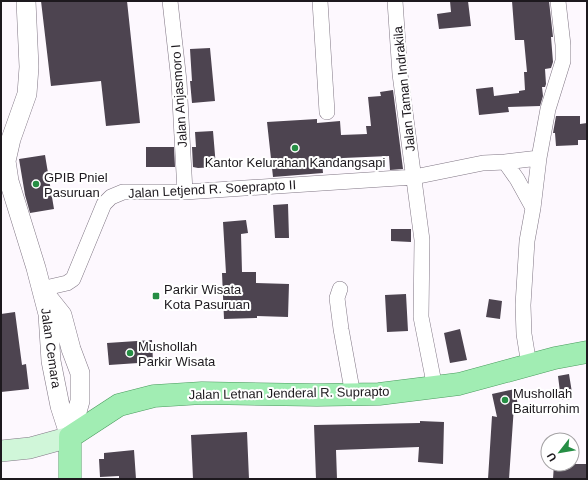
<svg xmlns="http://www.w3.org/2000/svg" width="588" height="480" font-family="Arial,sans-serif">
<rect width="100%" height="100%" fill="#fdf8fe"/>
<!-- building -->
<path fill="#4d4450" d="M 41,1 L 127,1 L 140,123 L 106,126 L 101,81 L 51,86 Z
M 450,1 L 468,1 L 471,26 L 439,29 L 437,14 L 451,12 Z
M 512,1 L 549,1 L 553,37 L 551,37 L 553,62 L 551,68 L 545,69 L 546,84 L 545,87 L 542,87 L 543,96 L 540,106 L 508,107 L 509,112 L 479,115 L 476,89 L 493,87 L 494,96 L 519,93 L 519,91 L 525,90 L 524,72 L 527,72 L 524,40 L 515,40 Z
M 210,48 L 215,101 L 192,103 L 190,81 L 192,81 L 190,49 Z
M 393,90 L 403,169 L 390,170 L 389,156 L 343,158 L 343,160 L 322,162 L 323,173 L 273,177 L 267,122 L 317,119 L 317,123 L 340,121 L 341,135 L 367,134 L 366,126 L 371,126 L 368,97 L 381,96 L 380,92 Z
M 556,116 L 580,116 L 580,124 L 587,123 L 587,140 L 578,140 L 578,145 L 556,146 L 555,133 L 553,133 Z
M 213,131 L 216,167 L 198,168 L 193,167 L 192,147 L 196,147 L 195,132 Z
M 146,147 L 174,147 L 175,167 L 146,167 Z
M 45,155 L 54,209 L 30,213 L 25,195 L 19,159 Z
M 288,204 L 289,238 L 275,238 L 273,205 Z
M 246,220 L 248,233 L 241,234 L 242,272 L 256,272 L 256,283 L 289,284 L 288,317 L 257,316 L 257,318 L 224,319 L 222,273 L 226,273 L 223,222 Z
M 391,229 L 411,229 L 411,242 L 391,241 Z
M 406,294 L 408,331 L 387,332 L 385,295 Z
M 489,299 L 502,301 L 500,319 L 486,317 Z
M 15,312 L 22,365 L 26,364 L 29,389 L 1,392 L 1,314 Z
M 460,329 L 467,360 L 450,363 L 444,333 Z
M 152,340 L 153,362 L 109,365 L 107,343 Z
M 569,374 L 573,399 L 561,400 L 558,376 Z
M 515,389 L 518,406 L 514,406 L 509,479 L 488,479 L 492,416 L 497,417 L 492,394 Z
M 420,421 L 444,422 L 443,464 L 418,462 L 419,447 L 336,450 L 337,479 L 316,479 L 314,425 L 420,423 Z
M 247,432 L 249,479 L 193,479 L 191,435 Z
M 134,450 L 136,479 L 119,479 L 119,476 L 100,477 L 99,459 L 104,459 L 104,453 Z
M 554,464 L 587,464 L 587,479 L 553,479 Z"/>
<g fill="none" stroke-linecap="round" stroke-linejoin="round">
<!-- minor casing -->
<g stroke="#817785" stroke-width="16">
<path id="minor" d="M 170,1 L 179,81 L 185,192
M 320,1 L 327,112
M 395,1 L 400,74 L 422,240 L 421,317 L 435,388
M 505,162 L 539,158
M 41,289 L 67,283 L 73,279 L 104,204 L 111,197 L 123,192 L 185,192 L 414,177 L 483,163 L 505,162 L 517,179 L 533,208
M 340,289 L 337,298 L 341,329 L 353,395
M 529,365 L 524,334 L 523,305 L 527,241 L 533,208 L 539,158 L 548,109 L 563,61 L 563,45 L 558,1"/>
</g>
<!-- tertiary casing -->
<g stroke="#817785" stroke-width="20">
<path id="tertiary" d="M 26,1 L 29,67 L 27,94 L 11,139 L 6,161 L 9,181 L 36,268 L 48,314 L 51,361 L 60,406 L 70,437
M 46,295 L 62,315 L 71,349 L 80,373 L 80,401 L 70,437"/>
</g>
<!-- secondary casing -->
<g stroke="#817785" stroke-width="22">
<path id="secondary" d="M 1,451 L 30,448 L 70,437"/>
</g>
<!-- primary casing -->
<g stroke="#4a9b5e" stroke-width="23">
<path id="primary" d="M 70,479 L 70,437 L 119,405 L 154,396 L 202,393 L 317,395 L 379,394 L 459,384 L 555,358 L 587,352"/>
</g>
<!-- minor -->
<use href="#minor" stroke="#fff" stroke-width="15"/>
<!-- tertiary -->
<use href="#tertiary" stroke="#fff" stroke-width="19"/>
<!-- secondary -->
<use href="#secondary" stroke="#d0f6d9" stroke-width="21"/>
<!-- primary -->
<use href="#primary" stroke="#a1edb3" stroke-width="22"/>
</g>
<!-- markers -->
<g fill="#268e44" stroke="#fff" stroke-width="1.5">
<circle cx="295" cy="148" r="4"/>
<circle cx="36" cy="184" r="4"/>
<rect x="152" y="292" width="8" height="8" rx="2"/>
<circle cx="130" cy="353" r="4"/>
<circle cx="505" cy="400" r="4"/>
</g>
<g text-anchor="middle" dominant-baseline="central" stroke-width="4" stroke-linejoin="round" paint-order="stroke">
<!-- street labels -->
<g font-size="13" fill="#1d191e" stroke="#fff">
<text transform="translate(404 89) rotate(-96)">Jalan Taman Indrakila</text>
<text transform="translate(179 96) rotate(-94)">Jalan Anjasmoro I</text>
<text transform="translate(212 189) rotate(-3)">Jalan Letjend R. Soeprapto II</text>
<text transform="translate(51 348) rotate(82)">Jalan Cemara</text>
<text transform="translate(289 393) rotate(-1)">Jalan Letnan Jenderal R. Suprapto</text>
</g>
<!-- poi labels -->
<g font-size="13" fill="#1d191e" stroke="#fff" text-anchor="start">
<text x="295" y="162" text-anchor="middle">Kantor Kelurahan Kandangsapi</text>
<text x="44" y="177">GPIB Pniel<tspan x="44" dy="15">Pasuruan</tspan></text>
<text x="164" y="289">Parkir Wisata<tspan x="164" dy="15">Kota Pasuruan</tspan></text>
<text x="138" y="346">Mushollah<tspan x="138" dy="15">Parkir Wisata</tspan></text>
<text x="513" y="393">Mushollah<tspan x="513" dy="15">Baiturrohim</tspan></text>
</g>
</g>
<!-- border -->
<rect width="588" height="480" fill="none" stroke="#1d191e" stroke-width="4"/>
<!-- north arrow -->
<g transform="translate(560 452) rotate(239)"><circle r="19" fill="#ffffff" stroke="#a5a3a5"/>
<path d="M0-3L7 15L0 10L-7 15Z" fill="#268e44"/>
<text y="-6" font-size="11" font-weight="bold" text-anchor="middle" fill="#1d191e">U</text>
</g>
</svg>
